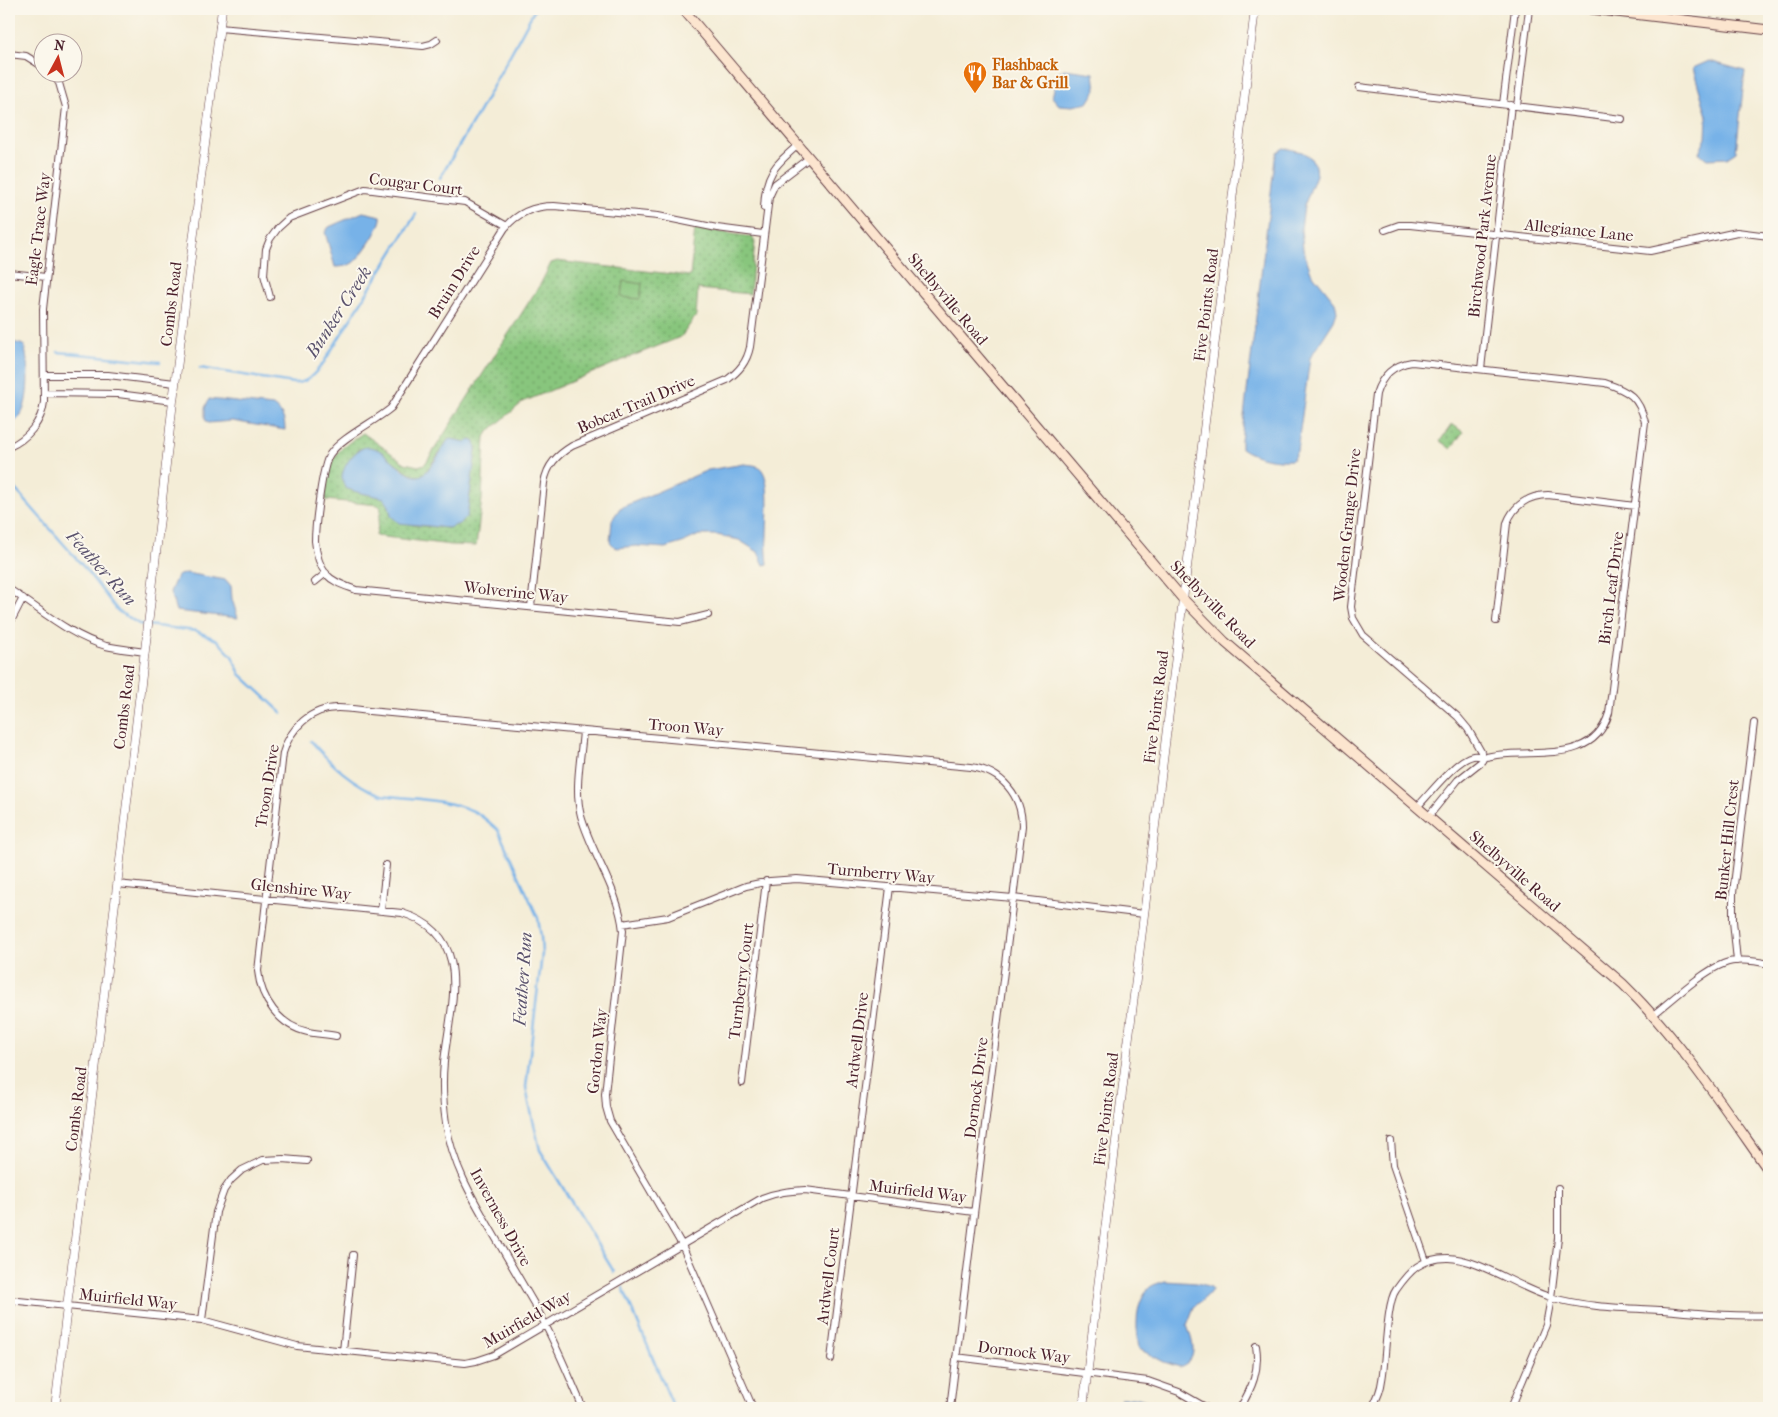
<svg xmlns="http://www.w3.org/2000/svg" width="1778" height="1417" font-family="'IM FELL French Canon',serif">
<defs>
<pattern id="grass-dots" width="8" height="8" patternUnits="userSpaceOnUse" patternTransform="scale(1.25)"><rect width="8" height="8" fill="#88c67d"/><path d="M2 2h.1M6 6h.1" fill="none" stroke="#71a067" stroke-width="1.8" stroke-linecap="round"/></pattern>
</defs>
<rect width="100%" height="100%" fill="#fbf7ec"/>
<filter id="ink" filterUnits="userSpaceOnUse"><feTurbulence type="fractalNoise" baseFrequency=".02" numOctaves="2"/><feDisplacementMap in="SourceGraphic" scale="10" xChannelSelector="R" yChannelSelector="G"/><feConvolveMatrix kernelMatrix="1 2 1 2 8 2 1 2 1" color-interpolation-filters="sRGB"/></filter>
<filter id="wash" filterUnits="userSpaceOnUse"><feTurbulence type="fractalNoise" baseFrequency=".0096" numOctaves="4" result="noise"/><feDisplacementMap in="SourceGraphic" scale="20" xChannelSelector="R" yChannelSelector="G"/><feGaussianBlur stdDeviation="1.12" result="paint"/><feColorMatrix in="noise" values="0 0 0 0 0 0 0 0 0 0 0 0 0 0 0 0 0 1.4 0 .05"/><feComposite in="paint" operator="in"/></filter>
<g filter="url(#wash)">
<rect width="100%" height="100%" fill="#f4edd7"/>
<!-- grass -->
<path fill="url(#grass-dots)" stroke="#697254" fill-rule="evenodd" d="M 695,228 L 752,237 L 755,242 L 750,294 L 698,289 L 696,316 L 681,337 L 630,357 L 523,402 L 488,432 L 485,437 L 482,499 L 476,546 L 451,545 L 376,536 L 381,508 L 378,505 L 325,500 C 329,461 330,454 363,433 L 405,463 L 418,466 L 425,464 L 541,283 L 551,263 L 557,261 L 690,276 ZM 451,439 L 466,442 L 471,440 L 475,442 L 476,450 L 467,516 L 459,524 L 448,528 L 413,525 L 391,516 L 389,506 L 384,498 L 357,492 L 347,464 L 359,449 L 376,449 L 413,475 L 420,476 L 426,472 L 448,440 Z
M 1452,424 L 1463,432 L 1451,449 L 1440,441 Z"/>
<!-- garden -->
<path fill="#88c67d" stroke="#697254" d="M 623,281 L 642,284 L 640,299 L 621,297 Z"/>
<!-- water -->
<path fill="#77b2e8" stroke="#60688a" d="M 1709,61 L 1745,71 L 1736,152 L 1727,158 L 1707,159 L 1699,153 L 1706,138 L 1707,116 L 1693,68 Z
M 1064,69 L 1094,73 L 1096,90 L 1088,103 L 1073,106 L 1059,105 L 1052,97 L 1058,73 Z
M 1284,148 L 1302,152 L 1310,157 L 1315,166 L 1316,175 L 1304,206 L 1301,229 L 1303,249 L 1311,272 L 1335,302 L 1337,312 L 1334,321 L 1310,358 L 1297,451 L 1292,460 C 1276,461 1255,458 1241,448 L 1241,441 L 1275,159 L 1277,152 Z
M 363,212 L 381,216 C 383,225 362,255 355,261 C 350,266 342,267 335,267 L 325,232 L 329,227 Z
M 9,341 L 24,345 C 29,361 31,405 18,419 C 16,421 12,424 9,426 Z
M 209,399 L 273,406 C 282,413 285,418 285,430 L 232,421 L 208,423 L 205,419 L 205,408 Z
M 451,439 L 466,442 L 471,440 L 475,442 L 476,450 L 467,516 L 459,524 L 448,528 L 399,523 L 391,516 L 389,506 L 384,498 L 357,492 L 345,488 C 344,485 342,480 342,477 C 343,465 357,446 369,447 C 387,448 403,478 419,476 C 429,474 442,449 448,440 Z
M 744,464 C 750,465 758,464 762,470 C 771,482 767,521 767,536 C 766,545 767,554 768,564 L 764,565 L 758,552 L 739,540 L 717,535 L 699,535 L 682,543 L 665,548 L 636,546 L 616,548 L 610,542 L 612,520 L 620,508 L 708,470 Z
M 186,573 L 226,580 L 231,586 L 232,599 L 238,618 L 176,611 L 170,592 L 177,576 Z
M 1165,1281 L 1197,1283 L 1211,1287 L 1212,1290 L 1207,1296 L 1194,1307 L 1187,1325 C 1190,1335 1197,1350 1190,1360 C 1188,1363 1183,1365 1180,1367 L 1164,1362 L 1139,1349 C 1136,1330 1134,1301 1150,1287 C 1154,1284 1160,1283 1165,1281 Z
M 1121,1398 L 1139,1398 L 1170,1408 L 1119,1408 Z"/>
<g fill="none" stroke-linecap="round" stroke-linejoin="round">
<!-- stream -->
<path stroke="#77b2e8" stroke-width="2.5" d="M 440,178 L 480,110 L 535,9
M 58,352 L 160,362
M 200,368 L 293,383 C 308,384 315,373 324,362 L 416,214
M 9,482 L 83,566 L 118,611 L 139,624 L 196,631 L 217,640 L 232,656 L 240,674 L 282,713
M 311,741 C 331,764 353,785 382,795 C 410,799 448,799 473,811 C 483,816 490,823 498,830 L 538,918 L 541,937 L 542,954 L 526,1087 L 529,1103 L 540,1150 L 614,1272
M 623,1288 L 674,1408"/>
</g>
</g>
<g filter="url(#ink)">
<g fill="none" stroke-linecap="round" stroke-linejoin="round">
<!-- minor casing -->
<g stroke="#643e45" stroke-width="8">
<path id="minor" d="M 219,28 L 423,46 L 431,44 L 437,40
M 9,54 L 26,56 L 42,66
M 1359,87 L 1622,119
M 1503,104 L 1515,9
M 1517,106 L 1529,9
M 764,208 C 765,174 774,166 798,145
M 1385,230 L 1399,225 L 1410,225 L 1650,251 L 1737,232 L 1769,236
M 9,273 L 46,277
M 270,297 L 264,275 L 266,249 L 270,239 L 278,228 L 289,218 L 365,189 L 465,202 L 507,226
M 1481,369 L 1511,105
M 44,375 L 108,375 L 175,383
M 44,393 L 118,394 L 173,401
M 9,447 C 27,439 42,422 44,402 L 43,309 L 66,107 L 59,83 L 51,72
M 315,582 L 326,573
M 9,589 C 40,609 70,636 106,646 C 119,649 132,650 145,652
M 531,607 L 544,483 C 547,465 557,455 572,446 L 727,380 C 739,371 747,362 750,347 L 769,197 L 775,184 L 809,158
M 708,615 L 680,622 L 356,590 C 346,586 334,583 326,574 C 319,565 316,552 315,541 C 315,527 322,465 330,454 C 342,437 373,423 391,408 L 505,228 C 518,212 534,206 554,206 L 658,216 L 717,228 L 763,234
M 1496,621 L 1507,523 C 1514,505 1529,495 1548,495 L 1635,506
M 9,625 L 23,598
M 583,731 C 581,759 574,789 581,816 C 592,855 619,890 623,931 L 605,1094 L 606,1107 L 610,1121 L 682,1245 L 753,1408
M 1417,807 C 1430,794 1456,759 1473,756 C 1477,755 1481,757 1485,757 C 1492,756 1500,754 1508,754 C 1546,751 1595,760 1609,713 L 1645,422 C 1639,397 1629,391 1605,383 L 1412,362 C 1393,365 1382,375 1376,394 L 1351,607 L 1353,618 L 1363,635 L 1458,717 L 1468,729 L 1484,757
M 1428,817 L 1458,780 L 1482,761 L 1484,757
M 117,884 L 402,913 C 476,935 450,1006 444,1062 C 442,1082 443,1103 446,1123 C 452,1163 471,1196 491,1230 C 505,1254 519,1278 533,1302 C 553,1336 567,1372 583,1408
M 381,911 L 386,865
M 622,924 L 668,917 L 746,886 L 770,881 L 797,879 L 1013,898 L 1144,914
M 1737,961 L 1733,921 L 1733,893 L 1754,723
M 1653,1015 C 1672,1000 1702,972 1723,964 C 1736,958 1756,961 1769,964
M 336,1036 C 327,1034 317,1034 308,1032 C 279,1026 261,999 258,971 L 283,753 C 290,728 311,708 338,708 C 348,708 359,710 369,711 L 971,767 C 1001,771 1022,795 1022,826 L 950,1408
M 742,1083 L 766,881
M 1391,1141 L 1393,1165 L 1426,1261
M 9,1300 L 202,1320 L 297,1346 L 465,1363 L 476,1361 L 494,1355 L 762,1198 C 777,1192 790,1191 805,1190 L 974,1212
M 202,1320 L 216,1212 L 224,1190 L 231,1180 L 242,1170 L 263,1160 L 283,1159 L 307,1161
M 343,1351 L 353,1255
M 956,1357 L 1148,1381 L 1179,1392 L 1207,1408
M 831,1359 L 890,887
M 1240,1408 C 1252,1388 1260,1370 1256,1346
M 1372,1408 C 1377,1399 1381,1390 1382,1380 C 1386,1361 1386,1303 1396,1290 C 1410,1270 1421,1258 1448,1258 C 1477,1258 1519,1288 1550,1297 C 1586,1308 1626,1308 1663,1310 C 1698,1313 1734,1317 1769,1315
M 1511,1408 L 1546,1325 L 1551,1298 L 1558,1238 L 1558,1188"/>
</g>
<!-- tertiary casing -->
<g stroke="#643e45" stroke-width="9">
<path id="tertiary" d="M 55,1408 L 150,608 L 173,401 L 222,9
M 1083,1408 L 1222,284 L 1255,9"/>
</g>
<!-- secondary casing -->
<g stroke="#643e45" stroke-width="11">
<path id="secondary" d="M 683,9 L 1183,599 L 1225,642 L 1254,667 L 1623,984 C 1680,1040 1723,1106 1769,1171
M 1591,9 L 1769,30"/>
</g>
<!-- minor -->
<use href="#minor" stroke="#fff" stroke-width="6"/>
<!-- tertiary -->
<use href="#tertiary" stroke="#fff" stroke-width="8"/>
<!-- secondary -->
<use href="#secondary" stroke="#fce5cf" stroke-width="9"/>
</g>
</g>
<!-- icons -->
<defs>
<g id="restaurant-pin" transform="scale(1.25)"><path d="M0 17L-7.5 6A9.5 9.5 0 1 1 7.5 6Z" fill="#e8710a" stroke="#fbf7ec"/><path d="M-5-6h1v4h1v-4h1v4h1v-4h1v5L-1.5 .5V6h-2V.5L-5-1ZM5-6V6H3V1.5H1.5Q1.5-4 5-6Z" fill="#fff"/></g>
</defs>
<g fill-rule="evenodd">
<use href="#restaurant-pin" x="975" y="73"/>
</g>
<g text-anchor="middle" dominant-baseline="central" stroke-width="4" stroke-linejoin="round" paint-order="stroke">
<!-- food labels -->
<g font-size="16" font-weight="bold" fill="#c56008" stroke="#fbf7ec" text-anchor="start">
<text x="992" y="64">Flashback<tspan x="992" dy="18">Bar &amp; Grill</tspan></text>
</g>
<!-- street labels -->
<g font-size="16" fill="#4a1f2b" stroke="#fbf7ec">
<text transform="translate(416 184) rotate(7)">Cougar Court</text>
<text transform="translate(38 229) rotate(-83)">Eagle Trace Way</text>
<text transform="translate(1579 230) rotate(6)">Allegiance Lane</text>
<text transform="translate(1482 236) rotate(-84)">Birchwood Park Avenue</text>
<text transform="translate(454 282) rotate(-58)">Bruin Drive</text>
<text transform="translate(948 299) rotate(50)">Shelbyville Road</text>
<text transform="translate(171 304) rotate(-83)">Combs Road</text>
<text transform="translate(1206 305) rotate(-83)">Five Points Road</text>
<text transform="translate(636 404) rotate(-23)">Bobcat Trail Drive</text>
<text transform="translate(1347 525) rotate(-84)">Wooden Grange Drive</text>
<text transform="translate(1611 588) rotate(-83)">Birch Leaf Drive</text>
<text transform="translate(516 592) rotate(6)">Wolverine Way</text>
<text transform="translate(1213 604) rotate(46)">Shelbyville Road</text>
<text transform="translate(124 707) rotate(-83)">Combs Road</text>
<text transform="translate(1156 707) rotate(-83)">Five Points Road</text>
<text transform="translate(686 727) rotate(5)">Troon Way</text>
<text transform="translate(267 786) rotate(-81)">Troon Drive</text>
<text transform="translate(1727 840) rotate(-84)">Bunker Hill Crest</text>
<text transform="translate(1515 871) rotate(41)">Shelbyville Road</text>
<text transform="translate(881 873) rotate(5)">Turnberry Way</text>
<text transform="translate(301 889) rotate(6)">Glenshire Way</text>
<text transform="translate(741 981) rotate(-83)">Turnberry Court</text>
<text transform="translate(857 1040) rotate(-83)">Ardwell Drive</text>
<text transform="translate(597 1051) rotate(-84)">Gordon Way</text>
<text transform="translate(976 1088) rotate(-83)">Dornock Drive</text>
<text transform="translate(76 1109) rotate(-83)">Combs Road</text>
<text transform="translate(1106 1109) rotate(-83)">Five Points Road</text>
<text transform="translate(918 1191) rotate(7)">Muirfield Way</text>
<text transform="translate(501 1217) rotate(61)">Inverness Drive</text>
<text transform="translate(828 1276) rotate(-83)">Ardwell Court</text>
<text transform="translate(128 1299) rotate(6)">Muirfield Way</text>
<text transform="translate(527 1319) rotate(-30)">Muirfield Way</text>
<text transform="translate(1024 1352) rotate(7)">Dornock Way</text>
</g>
<!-- water labels -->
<g font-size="18" font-style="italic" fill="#5a526d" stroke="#fbf7ec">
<text transform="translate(339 312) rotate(-57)">Bunker Creek</text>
<text transform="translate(101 568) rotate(48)">Feather Run</text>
<text transform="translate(523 979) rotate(-86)">Feather Run</text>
</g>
</g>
<!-- margin -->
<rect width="1778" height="1417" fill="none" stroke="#fbf7ec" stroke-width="30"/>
<!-- north arrow -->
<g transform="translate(58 58) rotate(7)"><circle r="24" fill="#fbf7ec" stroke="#b4a19f"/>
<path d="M0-4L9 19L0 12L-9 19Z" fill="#c8321e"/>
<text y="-8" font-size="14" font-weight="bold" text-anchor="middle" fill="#4a1f2b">N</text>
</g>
</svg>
